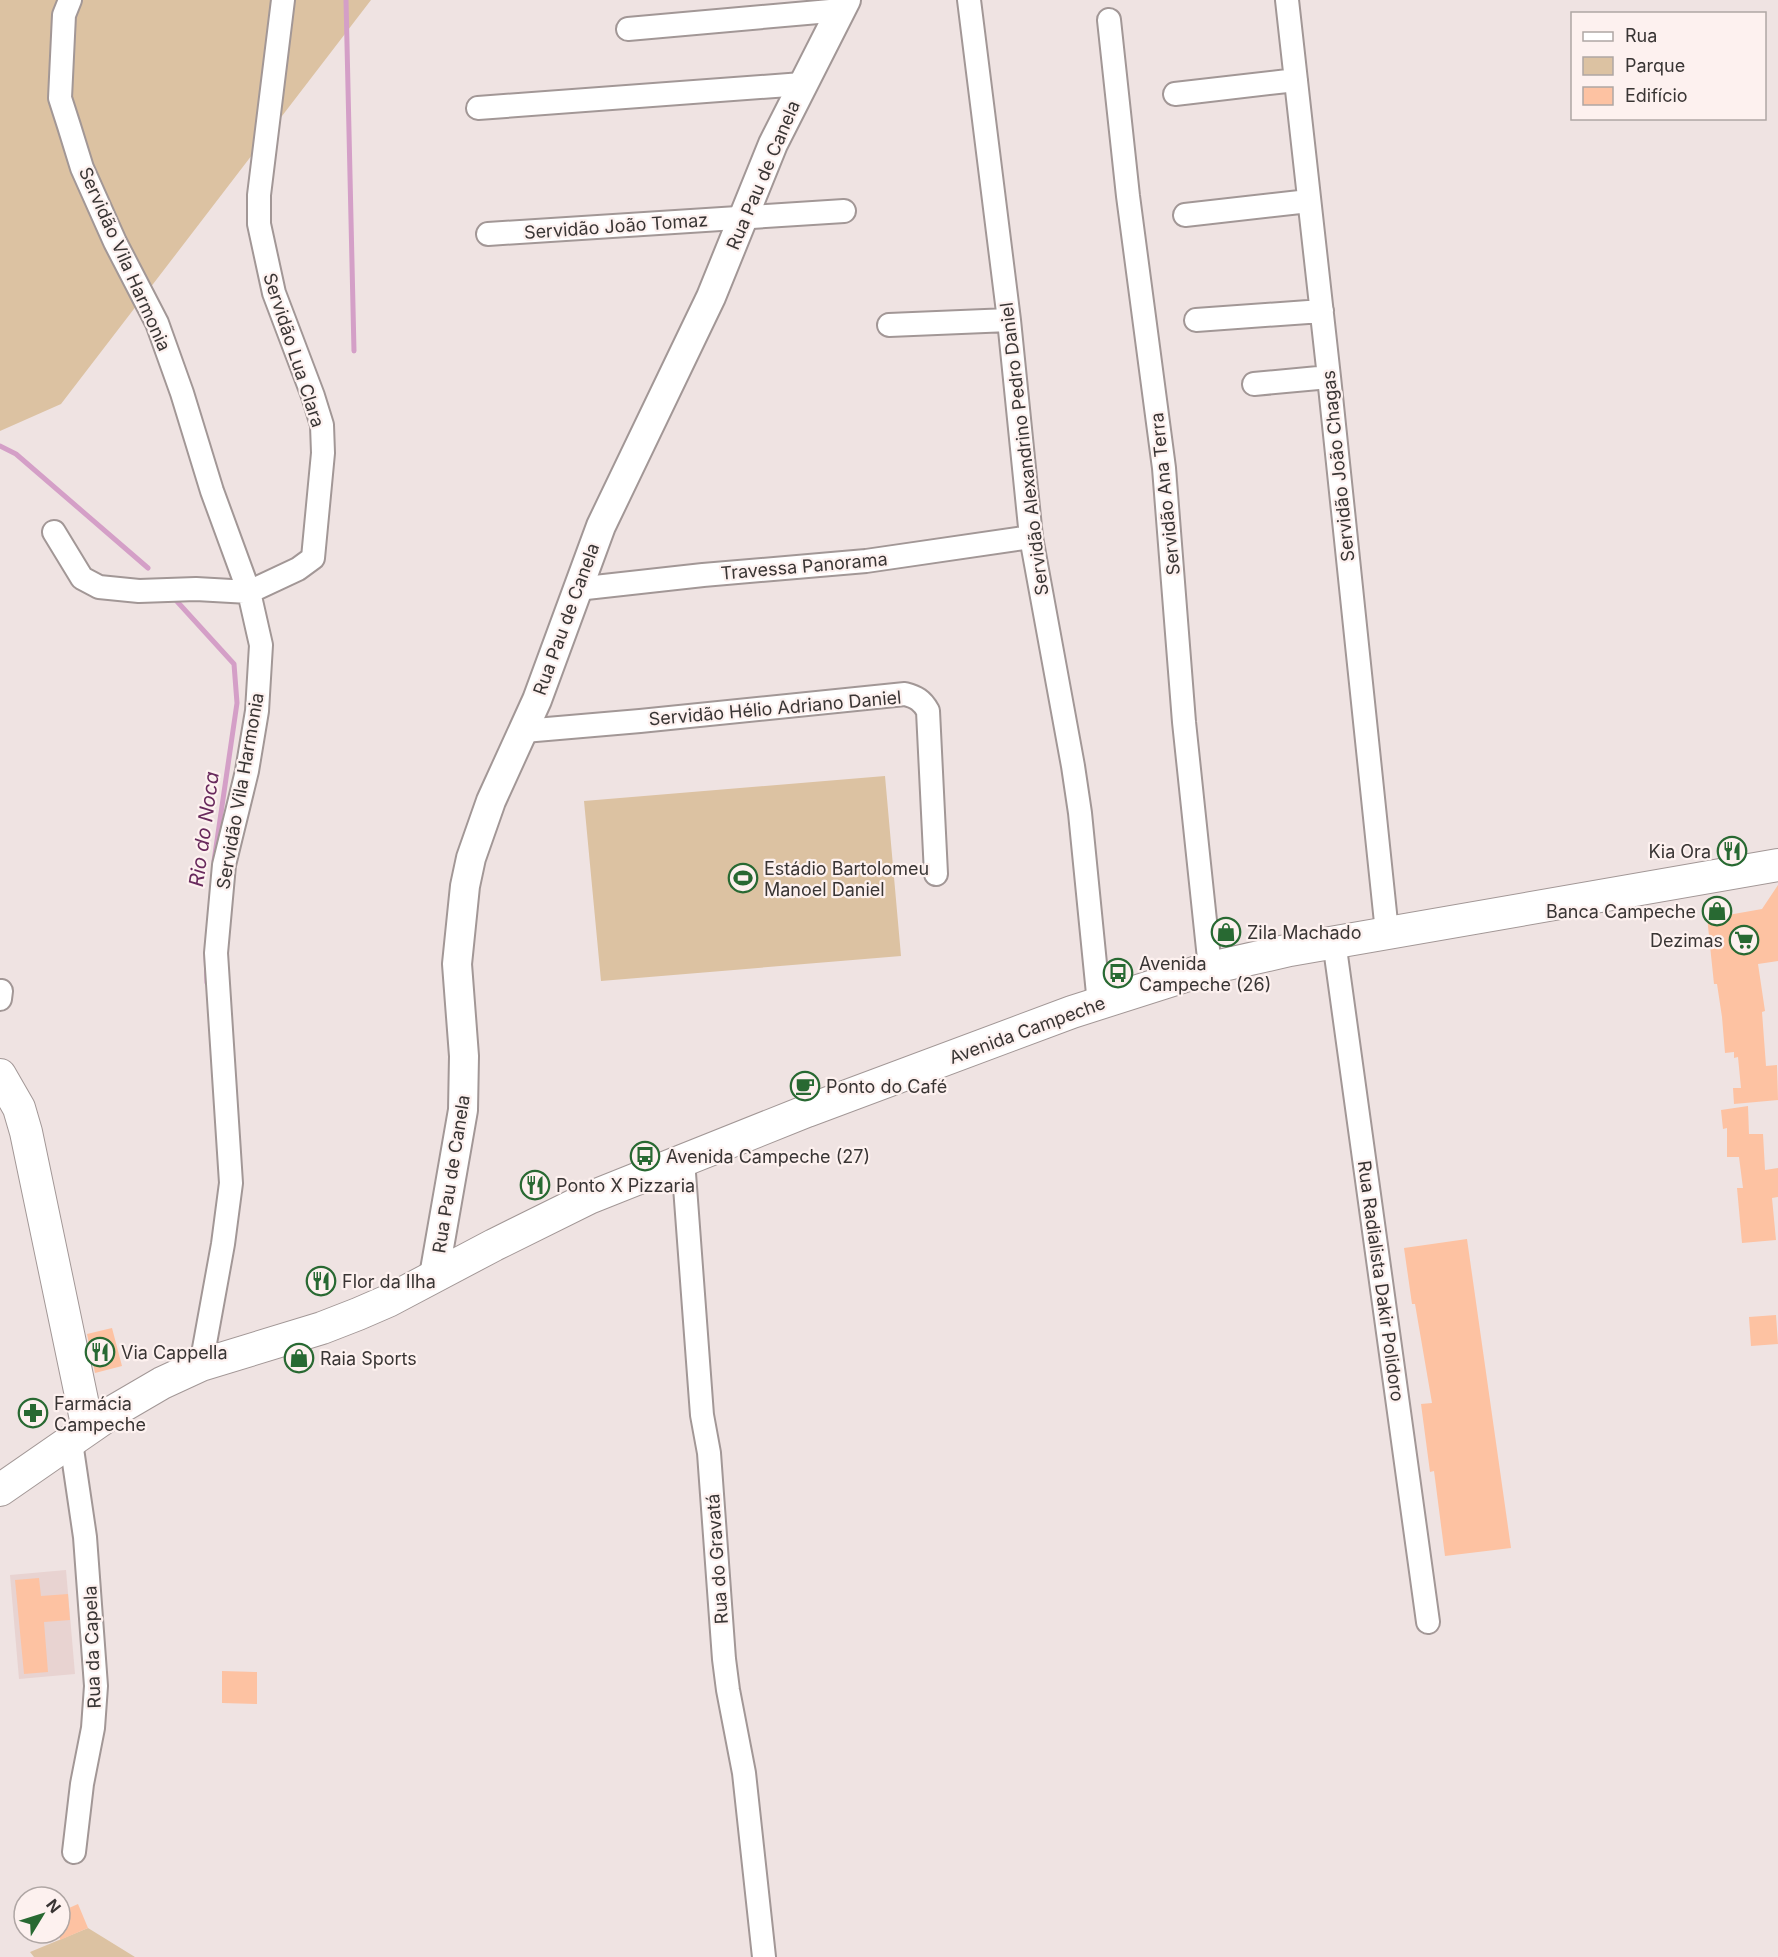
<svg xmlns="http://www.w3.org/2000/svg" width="1778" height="1957" font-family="Inter,sans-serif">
<rect width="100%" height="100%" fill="#efe3e2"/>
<!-- built -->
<path fill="#e8d3d1" d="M 66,1570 L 75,1674 L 19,1679 L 10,1575 Z"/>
<!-- green -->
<path fill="#dcc2a2" d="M 0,0 L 371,0 L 61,404 L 0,431 Z
M 885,776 L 901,956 L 601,981 L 584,801 Z
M 88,1928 L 135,1957 L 34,1957 L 30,1952 Z"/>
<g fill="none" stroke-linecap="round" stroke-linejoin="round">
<!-- stream -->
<path stroke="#d49fc7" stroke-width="5" d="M 346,0 L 354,351
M 0,446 L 16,454 L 148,568
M 173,597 L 234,664 L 237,703 L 214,861
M 206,953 L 207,983"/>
</g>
<!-- building -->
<path fill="#fdc2a2" d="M 1778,885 L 1778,961 L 1758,964 L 1765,1011 L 1762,1012 L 1766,1066 L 1777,1065 L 1778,1100 L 1734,1104 L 1733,1088 L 1741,1088 L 1738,1057 L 1734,1058 L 1734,1052 L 1725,1053 L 1722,1017 L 1717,984 L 1714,984 L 1706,907 L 1727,904 L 1728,915 L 1762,909 Z
M 1748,1106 L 1749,1134 L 1763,1134 L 1765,1170 L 1778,1168 L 1778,1197 L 1772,1198 L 1776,1240 L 1742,1243 L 1737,1188 L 1743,1188 L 1739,1157 L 1727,1157 L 1727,1128 L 1723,1129 L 1721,1110 Z
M 1467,1239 L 1511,1548 L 1445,1556 L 1434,1471 L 1430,1472 L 1421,1404 L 1432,1403 L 1415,1304 L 1412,1304 L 1404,1248 Z
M 1776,1315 L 1778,1344 L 1751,1346 L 1749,1317 Z
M 112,1328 L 122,1366 L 95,1373 L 87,1334 Z
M 308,1351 L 311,1368 L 291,1371 L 288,1357 Z
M 39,1578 L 41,1596 L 68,1594 L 70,1620 L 44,1622 L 48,1672 L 24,1674 L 15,1580 Z
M 222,1671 L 257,1672 L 257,1704 L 222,1703 Z
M 78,1904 L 88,1928 L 60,1940 L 60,1912 Z"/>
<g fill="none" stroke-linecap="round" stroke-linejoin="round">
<!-- minor casing -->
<g stroke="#a29796" stroke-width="26">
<path id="minor" d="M 70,0 L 64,15 L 60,98 L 69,126 L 82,168 L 115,242 L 157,323 L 182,393 L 212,491 L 249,592 L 261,645 L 257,711 L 247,771 L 224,865 L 216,953 L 231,1183 L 223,1244 L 201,1365
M 969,0 L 1009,320 L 1031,537 L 1073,766 L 1080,813 L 1099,1004
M 1287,0 L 1329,377 L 1387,932
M 1109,20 L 1128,196 L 1164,468 L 1184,722 L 1210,968
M 628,29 L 841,10
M 1175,94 L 1296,80
M 478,108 L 802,84
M 1185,215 L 1309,201
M 488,234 L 844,211
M 1196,320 L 1322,311
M 889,325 L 1009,320
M 1254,384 L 1329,377
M 54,532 L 82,578 L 99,587 L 139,591 L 196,589 L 249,592 L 298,569 L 313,558 L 323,453 L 322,425 L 313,396 L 274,293 L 259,224 L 259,195 L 283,0
M 577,589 L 703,575 L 866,561 L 1031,537
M 524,731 L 640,721 L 905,694 C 916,697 922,700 928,711 L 936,874
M 1334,941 L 1428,1622
M 0,999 L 1,991
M 683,1160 L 702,1415 L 709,1453 L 724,1659 L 728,1690 L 744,1773 L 764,1957
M 71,1442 L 85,1537 L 96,1686 L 93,1728 L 82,1784 L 74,1852"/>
</g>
<!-- tertiary casing -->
<g stroke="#a29796" stroke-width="32">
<path id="tertiary" d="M 434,1276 L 463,1110 L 464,1056 L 457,964 L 465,886 L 471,858 L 491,801 L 537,700 L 601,526 L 711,297 L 773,144 L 846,0"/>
</g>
<!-- secondary casing -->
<g stroke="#a29796" stroke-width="34">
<path id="secondary" d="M 0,1075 L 19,1108 L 26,1132 L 88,1429
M 0,1490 L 114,1411 L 162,1383 L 201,1365 L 322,1328 L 358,1314 L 388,1301 L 494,1245 L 589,1198 L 807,1111 L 1072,1012 L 1210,968 L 1290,950 L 1778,865"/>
</g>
<!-- minor -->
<use href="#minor" stroke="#fff" stroke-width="22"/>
<!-- tertiary -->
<use href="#tertiary" stroke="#fff" stroke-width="28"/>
<!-- secondary -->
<use href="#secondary" stroke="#fff" stroke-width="32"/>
</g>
<!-- icons -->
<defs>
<g id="restaurant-ring" transform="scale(1.5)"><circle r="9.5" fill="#fdf1ef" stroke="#286932" stroke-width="1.5"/><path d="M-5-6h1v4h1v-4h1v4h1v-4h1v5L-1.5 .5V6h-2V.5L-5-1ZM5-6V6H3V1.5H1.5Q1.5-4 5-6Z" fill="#286932"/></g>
<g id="stadium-ring" transform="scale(1.5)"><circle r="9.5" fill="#fdf1ef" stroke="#286932" stroke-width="1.5"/><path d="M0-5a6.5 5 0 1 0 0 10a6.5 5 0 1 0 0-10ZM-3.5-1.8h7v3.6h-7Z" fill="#286932"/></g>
<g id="shop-ring" transform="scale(1.5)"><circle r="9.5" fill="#fdf1ef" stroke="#286932" stroke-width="1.5"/><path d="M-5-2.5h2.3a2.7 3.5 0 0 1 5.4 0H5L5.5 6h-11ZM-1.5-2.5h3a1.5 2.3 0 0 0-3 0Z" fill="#286932"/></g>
<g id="supermarket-ring" transform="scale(1.5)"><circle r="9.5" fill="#fdf1ef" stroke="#286932" stroke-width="1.5"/><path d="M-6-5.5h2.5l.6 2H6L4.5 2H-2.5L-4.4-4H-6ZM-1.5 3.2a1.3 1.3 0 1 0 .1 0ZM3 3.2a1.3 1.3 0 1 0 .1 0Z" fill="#286932"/></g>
<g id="bus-ring" transform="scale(1.5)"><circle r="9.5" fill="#fdf1ef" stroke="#286932" stroke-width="1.5"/><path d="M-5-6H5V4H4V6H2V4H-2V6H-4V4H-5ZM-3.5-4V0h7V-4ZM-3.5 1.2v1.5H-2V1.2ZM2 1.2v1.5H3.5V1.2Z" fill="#286932"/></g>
<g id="cafe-ring" transform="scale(1.5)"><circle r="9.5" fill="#fdf1ef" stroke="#286932" stroke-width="1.5"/><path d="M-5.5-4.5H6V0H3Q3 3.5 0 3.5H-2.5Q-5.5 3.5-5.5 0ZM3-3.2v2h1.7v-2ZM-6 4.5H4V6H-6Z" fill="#286932"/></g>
<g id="pharmacy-ring" transform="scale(1.5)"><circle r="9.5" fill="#fdf1ef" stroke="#286932" stroke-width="1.5"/><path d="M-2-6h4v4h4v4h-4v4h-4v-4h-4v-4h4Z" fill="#286932"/></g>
</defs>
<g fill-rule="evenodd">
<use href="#restaurant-ring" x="1732" y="851"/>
<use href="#stadium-ring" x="743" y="878"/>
<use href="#shop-ring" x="1717" y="911"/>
<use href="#shop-ring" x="1226" y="932"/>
<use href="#supermarket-ring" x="1744" y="940"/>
<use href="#bus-ring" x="1118" y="973"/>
<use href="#cafe-ring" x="805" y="1086"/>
<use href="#bus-ring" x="645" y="1156"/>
<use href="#restaurant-ring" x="535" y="1185"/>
<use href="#restaurant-ring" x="321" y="1281"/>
<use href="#restaurant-ring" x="100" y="1352"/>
<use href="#shop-ring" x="299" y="1358"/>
<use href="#pharmacy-ring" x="33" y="1413"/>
</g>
<g text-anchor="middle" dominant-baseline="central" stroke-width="4.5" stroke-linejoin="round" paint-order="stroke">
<!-- street labels -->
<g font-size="18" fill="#393534" stroke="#fdf1ef">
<text transform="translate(763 175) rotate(-67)">Rua Pau de Canela</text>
<text transform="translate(616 226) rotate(-4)">Servidão João Tomaz</text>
<text transform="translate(125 259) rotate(66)">Servidão Vila Harmonia</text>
<text transform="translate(294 350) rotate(72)">Servidão Lua Clara</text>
<text transform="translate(1024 449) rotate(-97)">Servidão Alexandrino Pedro Daniel</text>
<text transform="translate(1338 466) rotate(-96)">Servidão João Chagas</text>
<text transform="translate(1165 494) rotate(-96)">Servidão Ana Terra</text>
<text transform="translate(804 566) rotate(-5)">Travessa Panorama</text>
<text transform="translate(566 619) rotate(-70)">Rua Pau de Canela</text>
<text transform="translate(775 708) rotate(-5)">Servidão Hélio Adriano Daniel</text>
<text transform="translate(240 791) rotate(-80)">Servidão Vila Harmonia</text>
<text transform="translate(1027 1030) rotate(-20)">Avenida Campeche</text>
<text transform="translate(451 1174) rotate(-81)">Rua Pau de Canela</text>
<text transform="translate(1381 1281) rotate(82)">Rua Radialista Dakir Polidoro</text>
<text transform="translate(717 1559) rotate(-94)">Rua do Gravatá</text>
<text transform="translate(92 1647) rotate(-92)">Rua da Capela</text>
</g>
<!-- poi labels -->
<g font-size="18" fill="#393534" stroke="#fdf1ef" text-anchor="start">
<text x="1711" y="851" text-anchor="end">Kia Ora</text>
<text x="764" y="868">Estádio Bartolomeu<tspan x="764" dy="21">Manoel Daniel</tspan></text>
<text x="1696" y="911" text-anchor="end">Banca Campeche</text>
<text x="1247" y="932">Zila Machado</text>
<text x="1723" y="940" text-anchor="end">Dezimas</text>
<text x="1139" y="963">Avenida<tspan x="1139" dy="21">Campeche (26)</tspan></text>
<text x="826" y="1086">Ponto do Café</text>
<text x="666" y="1156">Avenida Campeche (27)</text>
<text x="556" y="1185">Ponto X Pizzaria</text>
<text x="342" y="1281">Flor da Ilha</text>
<text x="121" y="1352">Via Cappella</text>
<text x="320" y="1358">Raia Sports</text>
<text x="54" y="1403">Farmácia<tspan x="54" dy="21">Campeche</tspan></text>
</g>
<!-- water labels -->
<g font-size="20" font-style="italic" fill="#68295c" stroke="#fdf1ef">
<text transform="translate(204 829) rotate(-82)">Rio do Noca</text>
</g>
</g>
<!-- legend -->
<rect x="1571" y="12" width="195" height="108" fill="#fdf1ef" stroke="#afa6a4" stroke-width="1.5"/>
<rect x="1583" y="32" width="30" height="9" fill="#ffffff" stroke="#afa6a4" stroke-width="1.5"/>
<text x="1625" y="42" font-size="18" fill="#393534">Rua</text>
<rect x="1583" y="57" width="30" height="18" fill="#dcc2a2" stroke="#afa6a4" stroke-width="1.5"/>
<text x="1625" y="72" font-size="18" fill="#393534">Parque</text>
<rect x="1583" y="87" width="30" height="18" fill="#fdc2a2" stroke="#afa6a4" stroke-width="1.5"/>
<text x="1625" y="102" font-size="18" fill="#393534">Edifício</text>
<!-- north arrow -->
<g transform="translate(42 1915) rotate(52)"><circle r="28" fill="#fdf1ef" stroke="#afa6a4" stroke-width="1.5"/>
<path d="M0-4.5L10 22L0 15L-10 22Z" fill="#286932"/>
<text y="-9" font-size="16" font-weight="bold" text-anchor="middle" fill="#393534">N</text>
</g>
</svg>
